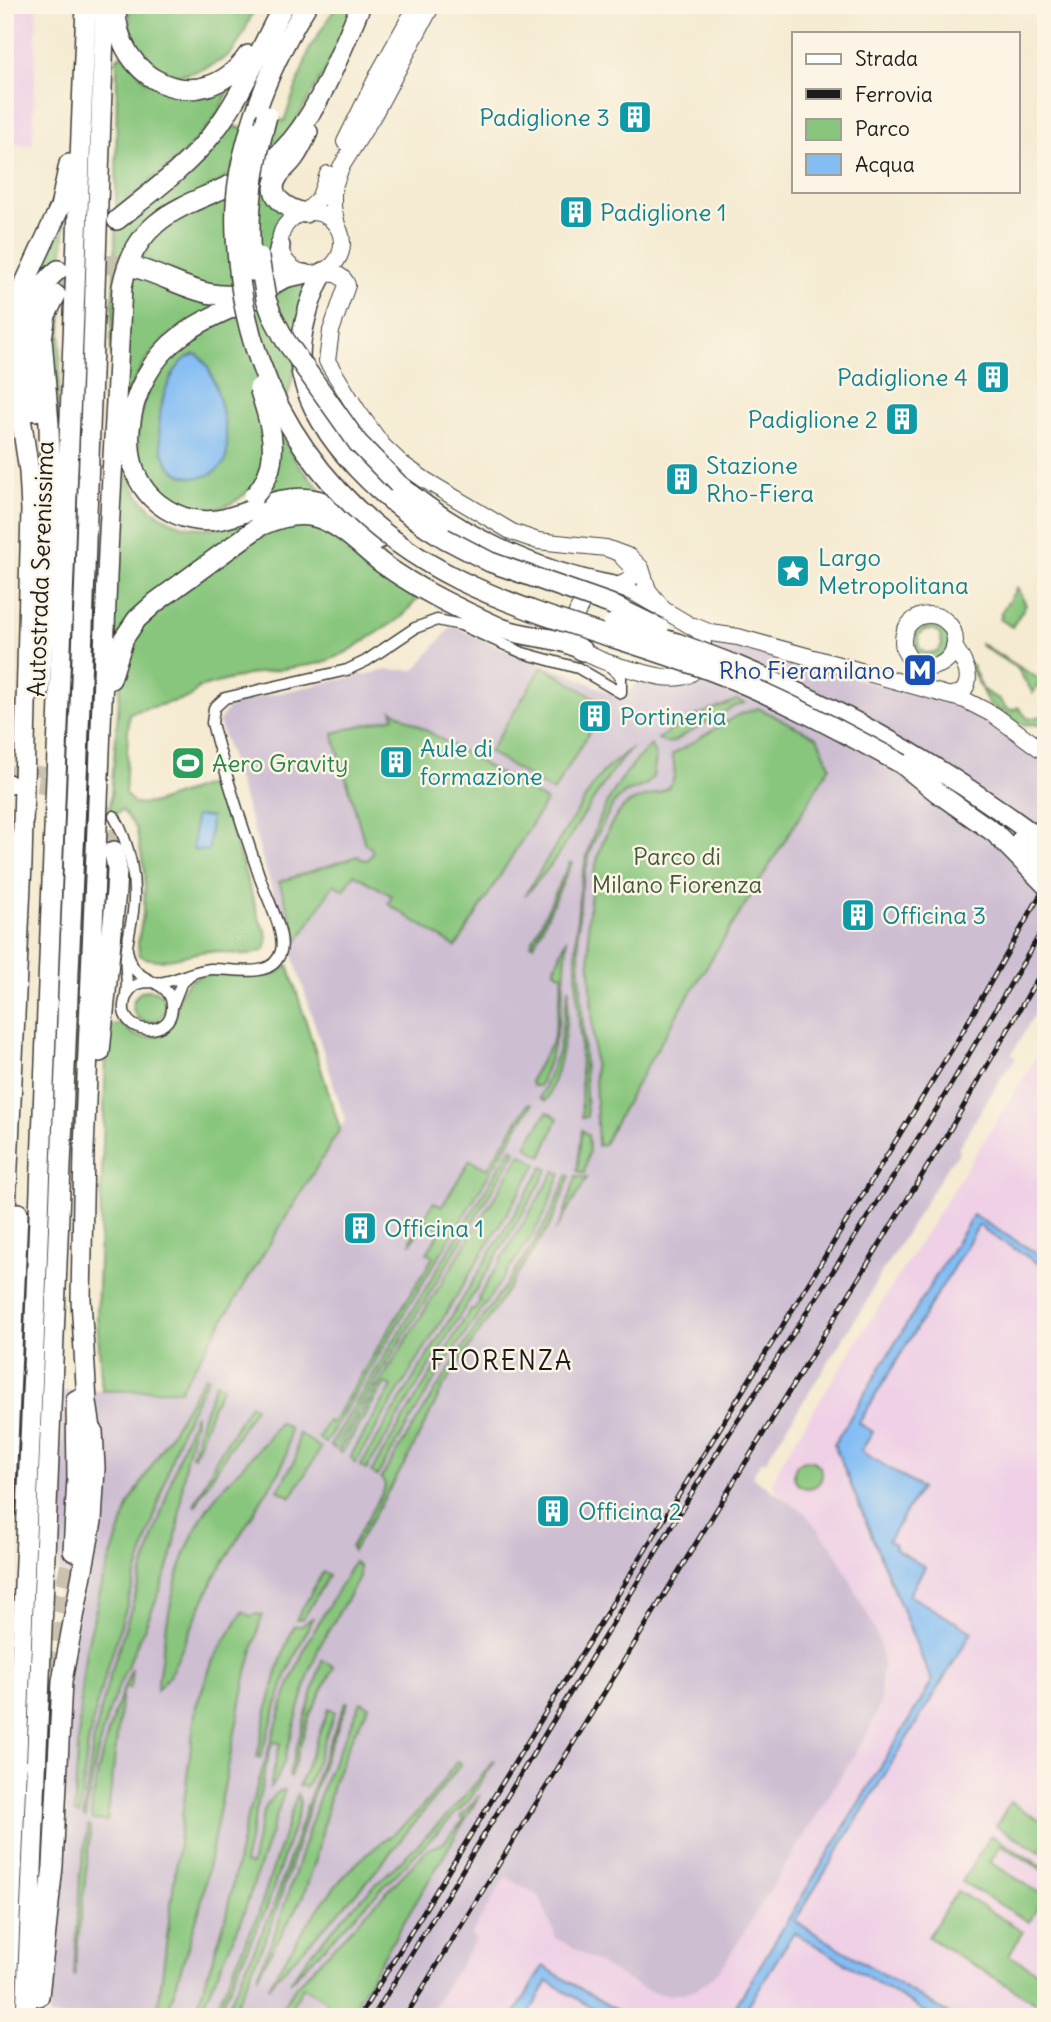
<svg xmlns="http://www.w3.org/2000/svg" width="1051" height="2022" font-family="Delius,sans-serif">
<rect width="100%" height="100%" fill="#fcf5e5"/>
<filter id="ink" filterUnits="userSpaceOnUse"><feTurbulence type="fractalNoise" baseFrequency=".0143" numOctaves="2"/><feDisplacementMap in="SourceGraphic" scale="14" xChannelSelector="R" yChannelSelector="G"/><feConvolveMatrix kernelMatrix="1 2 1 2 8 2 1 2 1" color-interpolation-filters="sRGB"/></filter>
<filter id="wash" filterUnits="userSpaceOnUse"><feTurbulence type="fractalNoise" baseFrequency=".00686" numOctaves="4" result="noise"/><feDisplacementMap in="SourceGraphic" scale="28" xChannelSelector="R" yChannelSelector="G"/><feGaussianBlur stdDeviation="1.57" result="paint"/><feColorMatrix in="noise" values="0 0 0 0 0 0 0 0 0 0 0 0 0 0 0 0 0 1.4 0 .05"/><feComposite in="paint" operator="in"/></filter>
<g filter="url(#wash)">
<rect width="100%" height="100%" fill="#f5ebd2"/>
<!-- built -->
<path fill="#efd0e6" d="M 5,5 L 37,5 L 33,145 L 5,144 Z
M 1046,1042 L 1046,2017 L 427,2017 L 476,1939 L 471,1935 L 506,1877 L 539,1896 L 556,1938 L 637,1986 L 655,1993 L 667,1995 L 712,1978 L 723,1966 L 868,1733 L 880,1703 L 883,1685 L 883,1664 L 879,1641 L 870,1619 L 834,1549 L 804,1512 L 778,1493 L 772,1484 L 781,1462 Z"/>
<!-- industrial -->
<path fill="#cdbed2" d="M 452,626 L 528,660 L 572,675 L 624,700 L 635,684 L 641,681 L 671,684 L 711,648 L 722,642 L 961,707 L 1001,728 L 1046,763 L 1046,993 L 1012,1054 L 1016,1058 L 1003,1075 L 959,1146 L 958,1155 L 951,1161 L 874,1285 L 868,1299 L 765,1462 L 762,1460 L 752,1477 L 804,1512 L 834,1549 L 870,1619 L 879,1641 L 883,1664 L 880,1703 L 868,1733 L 723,1966 L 712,1978 L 698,1988 L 684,1993 L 667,1995 L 655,1993 L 637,1986 L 556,1938 L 539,1896 L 506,1877 L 471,1935 L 476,1939 L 427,2017 L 49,2017 L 56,1828 L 54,1715 L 63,1391 L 180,1390 L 345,1120 L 219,721 L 232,703 L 387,670 L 415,670 Z"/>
<!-- green -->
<path fill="#88c67d" stroke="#52714c" stroke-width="2" fill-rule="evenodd" d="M 129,5 L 257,5 C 247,21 244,39 231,53 C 221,62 209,67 197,71 C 168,81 143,67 132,38 C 129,29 130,15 129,5 Z
M 337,5 L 355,5 L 325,71 L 283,142 L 144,229 L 111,354 L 116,228 L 234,119 L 233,126 L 256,132 L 261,114 L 284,121 L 310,48 Z
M 122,54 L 146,81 L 231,82 L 233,84 L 214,120 L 183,154 L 116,210 L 117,58 Z
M 261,175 L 285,214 C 265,235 276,247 267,269 C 259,289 228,290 210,287 C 192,284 157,267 138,260 L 160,229 Z
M 65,218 L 63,254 L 34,283 Z
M 132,273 L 195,297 L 224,300 L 225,304 C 189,319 158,337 139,372 C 124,400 115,440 126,470 C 132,490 144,505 161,516 C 228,558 284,472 338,521 L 324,515 L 297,511 L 284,513 L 259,522 L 150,602 L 126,626 L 115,646 L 112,646 L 125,336 Z
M 299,280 L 311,284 L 295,369 L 278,431 L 300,467 L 328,498 L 272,496 L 249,490 C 219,522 165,514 145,475 C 131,449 140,396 157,373 C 187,330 253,305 299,280 ZM 175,371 L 226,450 L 223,464 L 208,475 L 162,402 Z
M 62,301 L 56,472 L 50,323 Z
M 289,523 L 317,524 L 419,597 L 402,617 L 347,652 L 322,663 L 251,674 L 198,688 L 191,697 L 129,713 L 125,794 L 135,804 L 154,803 L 210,784 L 218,787 L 260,921 C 266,931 270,938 265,949 C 250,960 227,951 210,951 C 185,952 162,968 139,955 L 138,942 L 144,908 L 145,873 L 136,828 L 122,810 L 109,819 L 122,663 L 141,624 L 259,535 Z
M 1017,588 L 1026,605 L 1012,627 L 1000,619 L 1002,616 L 1000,614 Z
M 929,622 C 946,624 953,637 947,652 L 933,661 L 917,657 C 905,643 910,625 929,622 ZM 933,629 L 940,634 L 942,645 L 937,652 L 925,653 L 919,648 L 918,636 L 924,630 Z
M 980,643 L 1041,680 L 1033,693 L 1017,668 L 980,645 Z
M 972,665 L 983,690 L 1001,701 L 1007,709 L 1013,710 L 1018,707 L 1028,719 L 1046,715 L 1046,726 L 1030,724 L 1022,725 L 988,703 L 970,666 Z
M 543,666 L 606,705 L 553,792 L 489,752 Z
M 15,700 L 12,759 L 5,761 L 5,703 Z
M 737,700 L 745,703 L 733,707 L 673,742 L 666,743 L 658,739 L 688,719 Z
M 758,708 L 817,737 L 830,766 C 756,892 672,1014 604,1144 L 598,1146 L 588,924 C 590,888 597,838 621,810 C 639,788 686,804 672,755 L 738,715 Z
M 392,710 L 546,801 L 456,947 L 388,904 L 392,896 L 354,874 L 344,890 L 334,884 L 298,941 L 279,882 L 358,856 L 361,859 L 367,860 L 373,853 L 371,848 L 365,844 L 333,733 L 394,717 Z
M 651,745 L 656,758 L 653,777 L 646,785 L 624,793 L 613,804 L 592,845 L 581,890 L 578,930 L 587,1117 L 582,1118 C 581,1091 581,1063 580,1037 C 572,932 568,824 651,745 Z
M 632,747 C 591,793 568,852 525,895 L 596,781 L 603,772 Z
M 570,862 L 572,863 L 534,945 L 531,944 Z
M 567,938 C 564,988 561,1040 539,1086 L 533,1086 L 531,1082 L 533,1075 L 553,1041 L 563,976 L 554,970 Z
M 288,965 L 340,1129 L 180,1390 L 102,1391 L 97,1317 L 107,1026 L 122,1023 C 129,1033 137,1038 149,1037 C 187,1033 168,997 190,981 C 210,965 250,983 275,974 C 279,973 284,968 288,965 Z
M 569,987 C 567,1027 562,1064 546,1101 L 540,1098 L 558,1052 Z
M133 1006a16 16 0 1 1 32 0a16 16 0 1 1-32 0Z
M 529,1103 L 532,1104 L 325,1443 L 318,1438 L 328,1421 L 332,1423 L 433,1257 L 427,1253 L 441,1230 L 426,1220 L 411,1243 L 411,1239 L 434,1202 L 442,1206 L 470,1160 L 487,1169 Z
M 547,1112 L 558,1118 L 542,1156 L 526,1146 Z
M 582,1130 L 588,1135 L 589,1151 L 584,1173 L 577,1171 Z
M 511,1148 L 516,1151 L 335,1449 L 330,1446 Z
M 521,1154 L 537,1164 L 355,1463 L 351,1457 L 353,1452 L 392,1386 L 385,1383 L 342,1453 L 338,1451 Z
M 543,1167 L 548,1169 L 536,1191 L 366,1470 L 360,1466 Z
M 555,1171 L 561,1173 L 545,1213 L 533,1234 L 445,1363 L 377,1476 L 371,1472 L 471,1309 L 474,1310 L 480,1301 L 478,1298 Z
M 567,1175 L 570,1176 L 557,1210 L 548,1228 L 442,1389 L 409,1456 L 353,1551 L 351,1547 L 384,1490 L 385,1484 L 381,1478 C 414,1426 445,1374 479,1323 C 512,1275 548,1230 567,1175 Z
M 576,1176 L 587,1178 L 555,1231 L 562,1220 Z
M 205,1376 L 208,1378 L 182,1428 L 173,1455 L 97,1703 L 88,1744 L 79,1815 L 74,1812 L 82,1682 L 86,1650 L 103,1580 L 129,1504 Z
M 216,1382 L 223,1386 L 214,1403 L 194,1456 L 192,1455 L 203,1415 Z
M 250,1404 L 255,1407 L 202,1493 L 196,1506 L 194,1505 L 216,1460 Z
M 195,1414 C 196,1428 187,1449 185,1465 C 181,1496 180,1525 172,1555 C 157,1607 131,1653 112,1703 C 98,1740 92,1779 85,1818 L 83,1816 L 94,1738 L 108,1682 L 180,1453 Z
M 279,1422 L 289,1428 L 287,1452 L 281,1468 L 214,1578 L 170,1675 L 157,1690 C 166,1623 174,1552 216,1496 C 236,1470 262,1450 279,1422 Z
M 298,1433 L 321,1448 L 291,1497 L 278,1490 L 296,1458 Z
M794 1474a14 14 0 1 1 28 0a14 14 0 1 1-28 0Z
M 354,1562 L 359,1567 L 359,1578 L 319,1647 L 309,1674 L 284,1762 L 276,1781 L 270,1787 L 280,1743 L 272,1742 L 244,1863 L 251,1865 C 257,1843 260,1794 285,1790 L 241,1921 L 198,2017 L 194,2017 L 225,1920 L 245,1825 L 288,1688 L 307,1643 Z
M 323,1572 L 329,1575 L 303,1619 L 296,1620 Z
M 243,1611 L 251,1617 L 254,1614 L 262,1615 L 247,1672 L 200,1908 L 166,2017 L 157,2017 L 196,1706 L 213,1660 Z
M 313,1617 L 287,1673 L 260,1759 L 257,1758 C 266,1713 275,1669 294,1626 L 302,1626 Z
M 322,1660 L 334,1667 L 310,1715 L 290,1778 L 289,1773 Z
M 132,1668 L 130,1688 L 125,1688 L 122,1695 L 107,1821 L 92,1820 C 90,1811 93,1798 95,1788 C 102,1746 115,1708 132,1668 Z
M 346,1702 L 348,1703 L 325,1758 L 272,1924 L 231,2017 L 223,2017 L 272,1911 L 323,1757 Z
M 361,1702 L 369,1706 L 353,1735 L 334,1780 L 315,1862 L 303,1896 L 257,1977 L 278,1925 L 325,1780 Z
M 329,1708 L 335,1712 L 309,1782 L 306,1787 L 299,1786 Z
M 494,1760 L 495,1761 L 470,1799 L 290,1982 C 347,1898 434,1842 494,1760 Z
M 457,1761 L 461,1763 L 449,1780 L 365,1884 L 268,1987 C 293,1947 316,1906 348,1872 C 365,1853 387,1840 406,1823 C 426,1805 442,1783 457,1761 Z
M 297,1794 L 300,1801 L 299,1809 L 267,1907 L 216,2017 L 212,2017 L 258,1915 Z
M 480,1795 L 349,2014 L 303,1987 L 288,2012 L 282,2007 L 297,1985 L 428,1849 L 442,1844 L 464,1820 L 461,1816 Z
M 1010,1802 L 1046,1824 L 1046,1843 L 1040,1852 L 996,1826 Z
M 88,1826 L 91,1827 L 74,1977 L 80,1877 Z
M 991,1835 L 1046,1869 L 1046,1872 L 1001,1845 L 990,1862 L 1040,1893 L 1046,1885 L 1046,1895 L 1029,1922 L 962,1882 Z
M 957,1891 L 1023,1931 L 1009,1955 L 1046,1977 L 1046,2009 L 928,1937 Z"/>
<!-- water -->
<path fill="#83bdf4" stroke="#506c88" stroke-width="2" d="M 196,354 C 215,361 231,439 226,459 C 223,468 210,476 201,477 C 136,484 157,362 196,354 Z
M 195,816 L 211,817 L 209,851 L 193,850 Z
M 973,1215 L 1046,1259 L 1046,1268 L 983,1230 L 983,1227 L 979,1225 L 859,1423 L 873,1432 L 861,1451 L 921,1488 L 888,1541 L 895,1545 L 894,1548 L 925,1567 L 909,1595 L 972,1632 L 795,1921 L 953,2017 L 933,2017 L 794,1932 L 741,2017 L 729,2017 L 932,1682 L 834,1444 Z
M 543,1966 L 627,2017 L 607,2017 L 548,1981 L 527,2017 L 513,2017 Z"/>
</g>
<g filter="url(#ink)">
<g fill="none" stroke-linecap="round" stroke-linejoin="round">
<!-- street-tunnel -->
<path stroke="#cac2ae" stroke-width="10" stroke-dasharray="10 5" stroke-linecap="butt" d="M 5,772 C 50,762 83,787 114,816"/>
<!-- highway-tunnel -->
<path stroke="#cac2ae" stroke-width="19" stroke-dasharray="19 10" stroke-linecap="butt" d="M 56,295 C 79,265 101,260 137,268
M 9,784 C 54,776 105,803 114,851
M 45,1669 L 73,1551"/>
<!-- street casing -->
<g stroke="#3d3b37" stroke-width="13">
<path id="street" d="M 610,666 L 621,677 L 621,693
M 114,816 C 130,844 137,880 133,912 C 131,927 127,941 126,956 C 124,969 129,981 126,994
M 127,950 C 129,957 130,964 135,970 C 146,983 170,983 172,1004 C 175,1041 115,1035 125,1000 C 127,993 132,987 138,984 C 147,980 156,984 164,982 C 181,979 191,971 210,969 C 232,968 273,981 281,951 C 286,932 265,895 259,875 C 242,825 225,774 212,723 L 214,708 L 225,698 L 347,670 L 366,661 L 415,628 L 437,620 L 461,625 L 523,653 L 578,668 L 621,693
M 172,1007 L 181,984 L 192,974"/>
</g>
<!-- secondary casing -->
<g stroke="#3d3b37" stroke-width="18">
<path id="secondary" d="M 345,142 L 379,73 L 417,5
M280 243a31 31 0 1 1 62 0a31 31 0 1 1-62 0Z
M 305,213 L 319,199 L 328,174
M 337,225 L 333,207 L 333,189 L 341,167 L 374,114 L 432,5
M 324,272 C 334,274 343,274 347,285 L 331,331 L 327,361 L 357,410 L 382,445 L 402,464 L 425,480 L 512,532 L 538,541 L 606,548 L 630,557 L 641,568 L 648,590 L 663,609
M 614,586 L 635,593 L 698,630 C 709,645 702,673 682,677 C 666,680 649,674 634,670 C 600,661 553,651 582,603 C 593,583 619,592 632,577 L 632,567 L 623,558
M903 641a26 26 0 1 1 52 0a26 26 0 1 1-52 0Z
M 694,626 L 711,633 L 738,637 L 965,700 L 994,715 L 1046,753
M 951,695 L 961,693 C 976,679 963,660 954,646"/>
</g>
<!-- highway casing -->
<g stroke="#3d3b37" stroke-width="22">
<path id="highway" d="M 116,5 C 114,81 201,122 248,55
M 250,130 C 263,86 282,45 307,5
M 305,213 C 287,209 264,196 279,175 C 283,169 290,164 294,158 C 300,150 304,141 308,132
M 117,220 C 150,193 187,167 213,133 C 243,95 260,47 284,5
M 137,268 C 179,280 205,304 252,292
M 324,272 C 309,297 295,347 302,375 C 318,443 387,503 444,538
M 304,274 C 293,276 283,277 274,284 C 268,288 264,294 258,297 C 232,308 205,318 182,335 C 152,357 133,392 130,429 C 128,455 133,479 152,498 C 160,506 172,513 183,517 C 232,533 263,492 311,499 C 338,503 358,523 379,539
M 263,286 L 275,269 L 280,246
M 35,411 C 29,362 14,306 58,270
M 398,484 C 458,535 536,572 614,586
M 735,665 C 846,711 950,771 1046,844
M 111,679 L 124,638 L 137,619 L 156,602 L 260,526 C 278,518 299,512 318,518 C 343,526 363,549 383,564 C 419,590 461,610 501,628 C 528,639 559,635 583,651
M 40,690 L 50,477 L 49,424 L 42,338 L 46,315 L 56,295
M 902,764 L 938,793 L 995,833 L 1046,885
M 5,785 L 8,784
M 1020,841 L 1046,861
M 100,1052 L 116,891 L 117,869 L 114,851
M 5,1231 L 22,863 L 31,510 L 29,471 L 11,351 L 11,325 L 17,300 L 60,207 L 69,164
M 93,1442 L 87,1402 L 81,1299 L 84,1151 L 108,552 L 122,287 C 140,190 226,208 282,151 C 319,114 340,52 361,5
M 5,1512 L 18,1213
M 73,1551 L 77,1478 L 76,1400
M 39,1996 L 53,1866 L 62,1681 L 92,1521 L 95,1468 L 93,1431
M 6,2017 L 34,1345 L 86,5
M 26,2017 L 82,656 L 105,5"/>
</g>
<!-- street -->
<use href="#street" stroke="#fff" stroke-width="10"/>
<!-- secondary -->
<use href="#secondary" stroke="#fff" stroke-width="16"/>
<!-- highway -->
<use href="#highway" stroke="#fff" stroke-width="19"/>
<!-- rail casing -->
<g stroke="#1c1c1c" stroke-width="5">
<path id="rail" d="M 359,2017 L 960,1036 L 1046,885
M 373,2017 L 704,1473 L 936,1110 L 1046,924
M 405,2017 L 948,1133 L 1046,964"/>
</g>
<!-- rail -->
<use href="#rail" stroke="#fcf5e5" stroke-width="2.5" stroke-dasharray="8" stroke-linecap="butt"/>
<!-- highway-bridge casing -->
<g stroke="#3d3b37" stroke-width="22" stroke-linecap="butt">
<path id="highway-bridge" d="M 250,130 C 246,146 241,161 239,177 C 234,205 235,233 238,261 C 250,403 333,517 459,580 C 543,621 635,641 722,675 C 785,700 843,732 902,764
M 259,257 L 266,299 L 272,315 L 285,340 L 358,443 L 398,484
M 252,271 C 246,219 253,167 267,116
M 254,496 C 284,463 271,426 259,388
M 444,538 L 490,562 L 610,604 L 659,628
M 613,624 L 677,643 L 735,665"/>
</g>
<!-- highway-bridge -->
<use href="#highway-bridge" stroke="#fff" stroke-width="19"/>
</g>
</g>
<!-- icons -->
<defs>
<g id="building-square" transform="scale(1.75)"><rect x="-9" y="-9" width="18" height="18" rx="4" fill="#0f9aa8" stroke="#fcf5e5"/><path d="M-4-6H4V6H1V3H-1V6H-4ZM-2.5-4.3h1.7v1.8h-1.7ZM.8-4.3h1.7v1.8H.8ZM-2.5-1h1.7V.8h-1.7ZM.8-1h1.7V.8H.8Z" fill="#fff"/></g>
<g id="sight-square" transform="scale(1.75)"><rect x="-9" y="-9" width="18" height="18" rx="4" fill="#0f9aa8" stroke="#fcf5e5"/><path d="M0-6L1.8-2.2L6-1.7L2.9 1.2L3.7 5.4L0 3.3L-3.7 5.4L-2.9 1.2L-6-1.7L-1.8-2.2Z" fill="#fff"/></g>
<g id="metro-square" transform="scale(1.75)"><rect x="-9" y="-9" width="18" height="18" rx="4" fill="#1a4fb4" stroke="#fcf5e5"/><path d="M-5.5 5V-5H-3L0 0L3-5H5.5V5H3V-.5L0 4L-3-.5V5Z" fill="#fff"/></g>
<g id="stadium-square" transform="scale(1.75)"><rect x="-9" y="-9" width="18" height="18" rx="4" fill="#2e9e5b" stroke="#fcf5e5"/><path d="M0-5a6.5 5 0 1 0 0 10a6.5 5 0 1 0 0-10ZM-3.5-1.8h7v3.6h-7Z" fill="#fff"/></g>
</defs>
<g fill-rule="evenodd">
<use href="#building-square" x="635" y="117"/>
<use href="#building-square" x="576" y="212"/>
<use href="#building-square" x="993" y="377"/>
<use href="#building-square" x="902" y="419"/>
<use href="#building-square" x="682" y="479"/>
<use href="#sight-square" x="793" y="571"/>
<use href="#metro-square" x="920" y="670"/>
<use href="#building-square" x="595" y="716"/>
<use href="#building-square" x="396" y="762"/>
<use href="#stadium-square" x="188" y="763"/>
<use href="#building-square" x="858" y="915"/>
<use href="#building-square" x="360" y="1228"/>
<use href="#building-square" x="553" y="1511"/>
</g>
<g text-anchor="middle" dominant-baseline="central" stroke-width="5" stroke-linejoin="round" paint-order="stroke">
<!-- culture labels -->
<g font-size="24" fill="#0d838f" stroke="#fcf5e5" text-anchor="start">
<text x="610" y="117" text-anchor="end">Padiglione 3</text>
<text x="600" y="212">Padiglione 1</text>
<text x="968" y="377" text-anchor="end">Padiglione 4</text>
<text x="878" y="419" text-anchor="end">Padiglione 2</text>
<text x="706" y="465">Stazione<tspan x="706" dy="28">Rho-Fiera</tspan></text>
<text x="818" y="557">Largo<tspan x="818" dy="28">Metropolitana</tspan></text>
<text x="620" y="716">Portineria</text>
<text x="420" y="748">Aule di<tspan x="420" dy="28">formazione</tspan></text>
<text x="882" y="915">Officina 3</text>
<text x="384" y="1228">Officina 1</text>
<text x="578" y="1511">Officina 2</text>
</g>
<!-- street labels -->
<g font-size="24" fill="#1c1c1c" stroke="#fcf5e5">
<text transform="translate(40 569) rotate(-88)">Autostrada Serenissima</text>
</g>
<!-- transit labels -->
<g font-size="24" fill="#164399" stroke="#fcf5e5" text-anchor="end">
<text x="895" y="670">Rho Fieramilano</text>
</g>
<!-- leisure labels -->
<g font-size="24" fill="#27864d" stroke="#fcf5e5" text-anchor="start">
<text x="212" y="763">Aero Gravity</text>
</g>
<!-- park labels -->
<g font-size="24" fill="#42583e" stroke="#fcf5e5">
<text x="677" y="856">Parco di<tspan x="677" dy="28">Milano Fiorenza</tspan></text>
</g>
<!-- neighbourhood labels -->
<g font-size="26" letter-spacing="2" fill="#1c1c1c" stroke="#fcf5e5">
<text x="502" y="1360">FIORENZA</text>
</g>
</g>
<!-- margin -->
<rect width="1051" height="2022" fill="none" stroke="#fcf5e5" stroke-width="28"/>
<!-- legend -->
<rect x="792" y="32" width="228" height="161" fill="#fcf5e5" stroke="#a29e95" stroke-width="2"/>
<rect x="806" y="54" width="35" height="10" fill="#ffffff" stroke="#a29e95" stroke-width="2"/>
<text x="855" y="66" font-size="21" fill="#1c1c1c">Strada</text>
<rect x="806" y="89" width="35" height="10" fill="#1c1c1c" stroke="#a29e95" stroke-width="2"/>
<text x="855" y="102" font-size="21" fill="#1c1c1c">Ferrovia</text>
<rect x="806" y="119" width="35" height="21" fill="#88c67d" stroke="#a29e95" stroke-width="2"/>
<text x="855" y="136" font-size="21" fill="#1c1c1c">Parco</text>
<rect x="806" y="154" width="35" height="21" fill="#83bdf4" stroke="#a29e95" stroke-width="2"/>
<text x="855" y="172" font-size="21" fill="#1c1c1c">Acqua</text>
</svg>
